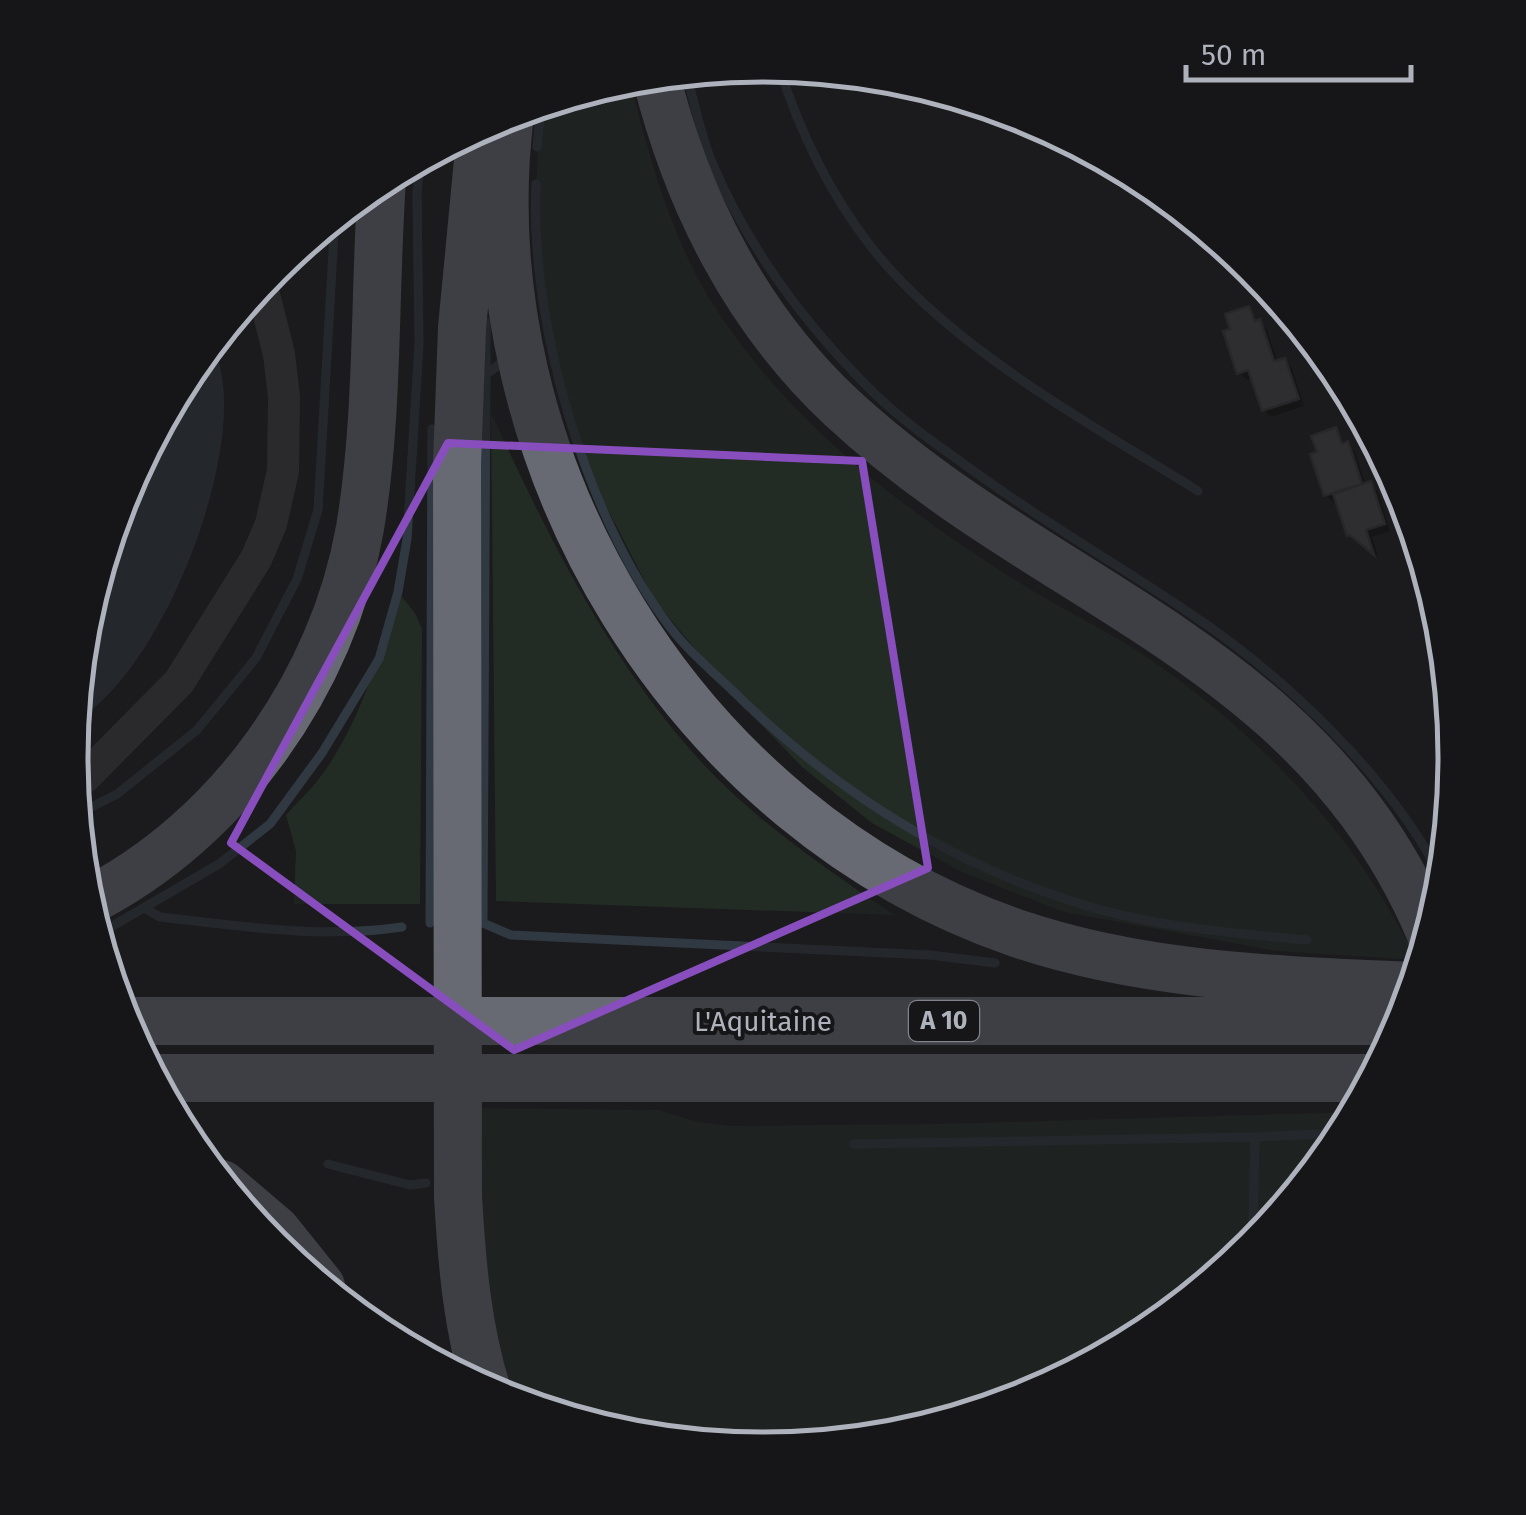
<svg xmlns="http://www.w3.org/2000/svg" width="1526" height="1515" font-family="'Fira Sans',sans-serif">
<rect width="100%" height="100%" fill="#1b1b1d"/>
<!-- green -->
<path fill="#232c24" d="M 629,78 C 648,152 669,232 709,298 C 782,416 896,505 1012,578 C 1054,605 1100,627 1142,654 C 1220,706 1296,776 1351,851 C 1376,885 1397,923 1418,960 L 1277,951 L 1064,912 L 962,872 L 872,823 L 802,767 L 732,694 L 654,599 L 604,502 L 571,418 L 550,340 L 533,232 L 541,105 Z
M 491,413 C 544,528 604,650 688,747 C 746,815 821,865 894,915 L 496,901 Z
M 398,592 L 415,613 L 422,629 L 420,904 L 294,904 L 296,851 L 286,815 C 296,803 309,792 318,780 C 359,727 380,655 398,592 Z
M 472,1108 L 659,1110 L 697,1122 L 729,1126 L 938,1124 L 1355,1112 L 1338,1143 L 1252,1248 L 1147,1334 L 1027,1397 L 898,1437 L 762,1450 L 627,1437 L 500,1398 L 481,1328 Z"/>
<!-- water -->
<path fill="#303942" d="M 213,341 C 219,360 224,381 224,401 C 226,497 158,671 74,723 L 84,622 L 123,492 L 188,372 Z"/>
<!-- shadow -->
<path fill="#0007" d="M 1248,309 L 1267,330 L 1278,363 L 1285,361 L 1292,368 L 1304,406 L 1271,417 L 1264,410 L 1253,378 L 1247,380 L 1239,372 Z
M 1335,430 L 1345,445 L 1355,452 L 1366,486 L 1370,484 L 1378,492 L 1390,531 L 1372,537 L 1378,556 L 1349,535 L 1338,501 L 1334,503 L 1326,495 L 1320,454 Z"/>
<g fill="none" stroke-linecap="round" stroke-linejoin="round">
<!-- stream -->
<path stroke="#303942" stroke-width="9" d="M 779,67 C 799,129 829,192 869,244 C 947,346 1089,423 1198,491
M 686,73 C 694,101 700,132 711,160 C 748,249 807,327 875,394 C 907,425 946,451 982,477 C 1050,526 1122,567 1191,614 C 1285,677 1393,779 1443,881
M 537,147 L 541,105
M 536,184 C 529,324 588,528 678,637 C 694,656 714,673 732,690 C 832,789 949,864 1084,905 C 1156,927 1232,933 1307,940
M 486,322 L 486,375
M 502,362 L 486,375 L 483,923 L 511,935 L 930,955 L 995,963
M 76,815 L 117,794 L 197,730 L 256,658 L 297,579 L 318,510 L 335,217
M 146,909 L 160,917 C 241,926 320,939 402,927
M 430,923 L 432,429
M 97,935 L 219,864 L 270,824 L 322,753 L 379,659 L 398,592 L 407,539 L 419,344 L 417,193 L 420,160
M 1412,943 L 1421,962
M 1255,1137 L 1344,1133
M 854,1144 L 1255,1137 L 1253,1226 L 1245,1254
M 328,1164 L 410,1185 L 426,1183"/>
</g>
<!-- building -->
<path fill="#45464a" stroke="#353539" stroke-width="2.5" d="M 1249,306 L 1255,321 L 1260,319 L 1274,361 L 1285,358 L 1299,399 L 1262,411 L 1248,370 L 1237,374 L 1223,331 L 1230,329 L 1225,314 Z
M 1336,427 L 1342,444 L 1348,441 L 1362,484 L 1324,496 L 1310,454 L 1317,452 L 1311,436 Z
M 1371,481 L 1385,524 L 1366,530 L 1374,555 L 1350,535 L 1347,536 L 1333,494 Z"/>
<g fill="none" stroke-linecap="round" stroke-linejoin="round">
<!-- minor -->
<path stroke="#3c3d42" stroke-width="32" d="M 73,784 L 85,777 L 179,682 L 256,559 L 271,524 L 283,471 L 284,397 L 279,354 L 261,283"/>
<!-- highway -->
<path stroke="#686a73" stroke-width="48" d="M 656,76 C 687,201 746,318 841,407 C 1046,598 1309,649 1430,932
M 510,114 C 467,461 686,821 1019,934 C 1147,977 1281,980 1414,986
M 479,150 L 462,328 L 457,464 L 458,1197 C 462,1264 467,1327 487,1391
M 87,902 C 228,831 333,683 360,528 C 379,414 374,295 382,180
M 123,1021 L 1403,1021
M 153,1078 L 1373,1078
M 222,1184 L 276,1230 L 321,1286"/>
</g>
<!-- marked area -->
<path d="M0 0H1526V1515H0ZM 448,443 L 862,461 L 928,868 L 514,1050 L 231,843 Z" fill="#1b1b1d" fill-opacity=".55" fill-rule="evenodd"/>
<path fill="none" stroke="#884ebe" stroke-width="8" stroke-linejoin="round" d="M 448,443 L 862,461 L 928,868 L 514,1050 L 231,843 Z"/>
<g text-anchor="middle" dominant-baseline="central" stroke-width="8" stroke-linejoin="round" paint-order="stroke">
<!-- shield labels -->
<rect fill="#161618" stroke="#80838b" stroke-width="2.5" x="909" y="1001" width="70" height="40" rx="8"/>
<g font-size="25" font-weight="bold" fill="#aeb2bc">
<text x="944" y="1021">A 10</text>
</g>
<!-- street labels -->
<g font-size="28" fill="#aeb2bc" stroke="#161618">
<text x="763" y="1021">L'Aquitaine</text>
</g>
</g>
<!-- crop -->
<path d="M0 0H1526V1515H0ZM88 757a675 675 0 1 1 1350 0a675 675 0 1 1-1350 0Z" fill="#161618" fill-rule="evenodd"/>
<path fill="none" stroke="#aeb2bc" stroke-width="5" d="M88 757a675 675 0 1 1 1350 0a675 675 0 1 1-1350 0Z"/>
<!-- scale -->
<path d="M1186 65v15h225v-15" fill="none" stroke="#aeb2bc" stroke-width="5"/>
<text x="1201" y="65" font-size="30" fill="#aeb2bc" stroke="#161618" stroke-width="8" paint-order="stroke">50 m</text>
</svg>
